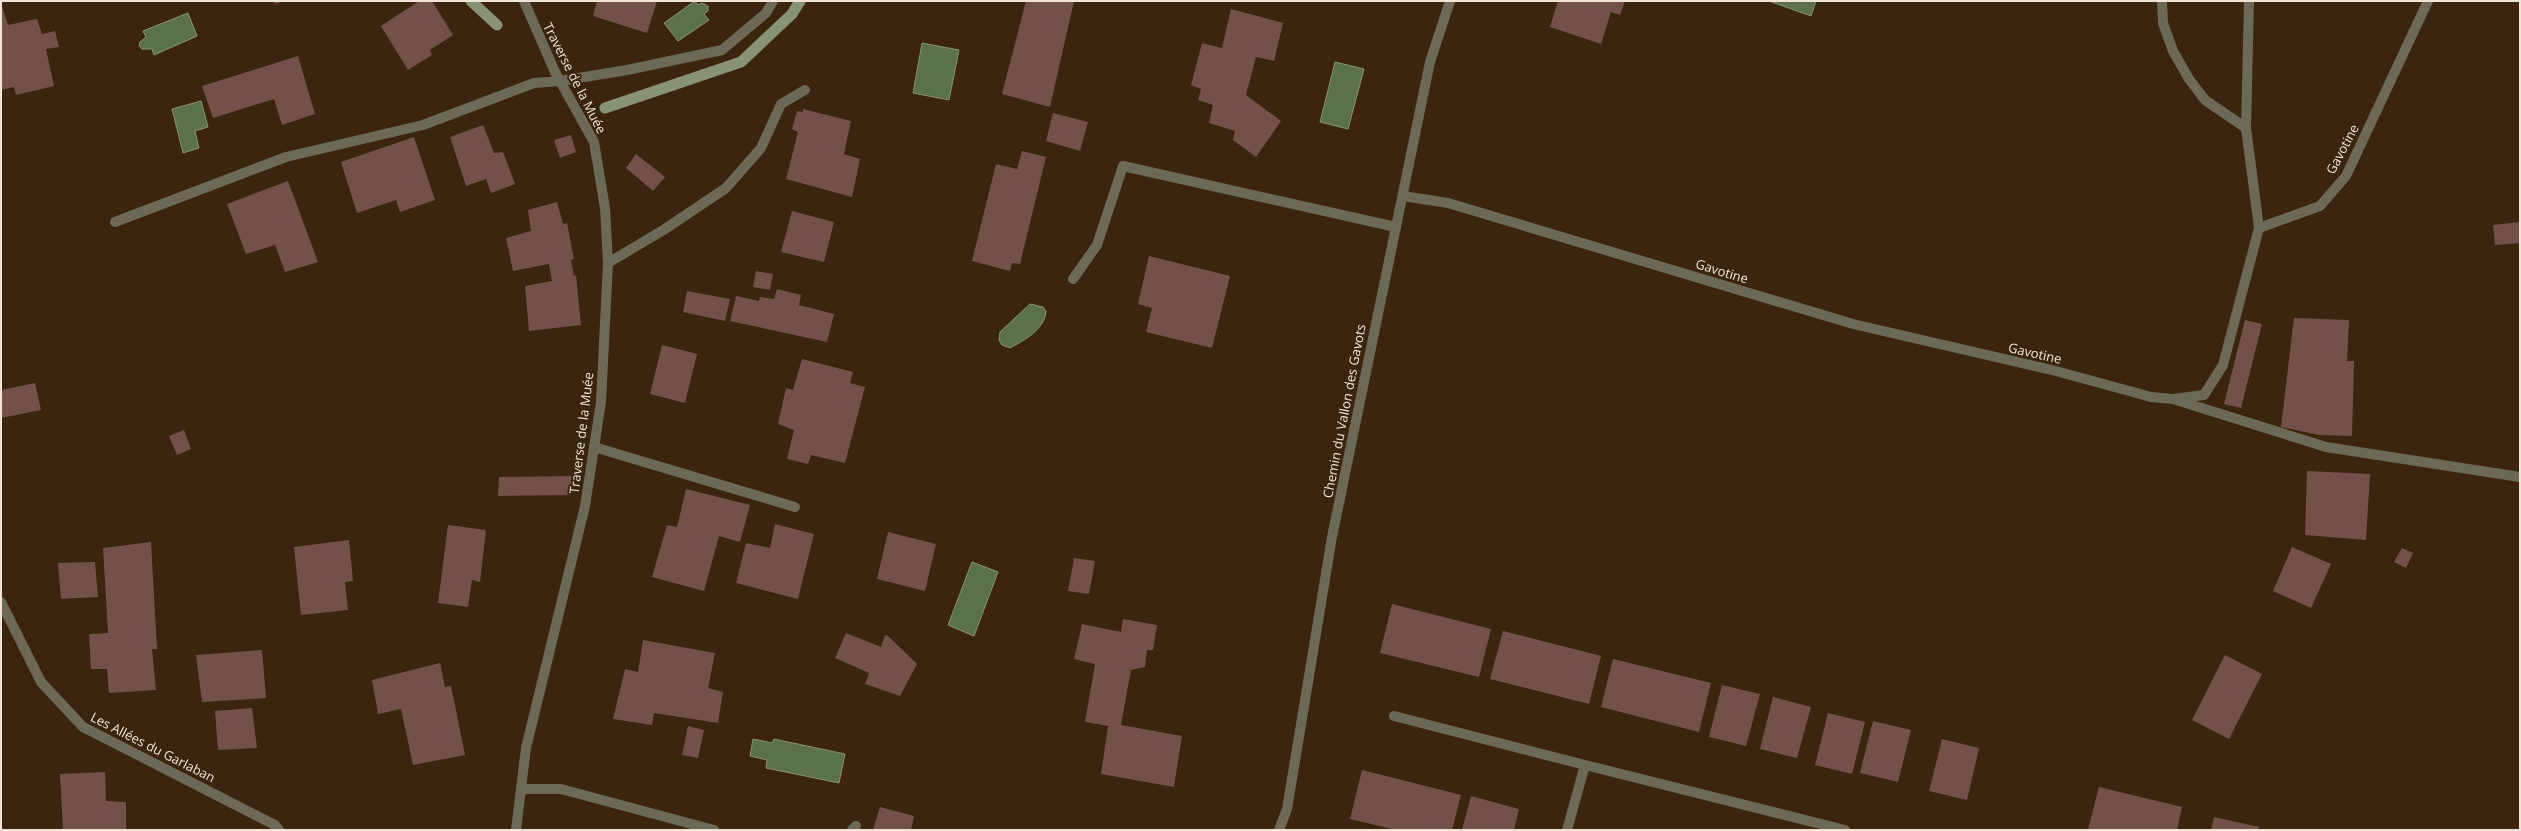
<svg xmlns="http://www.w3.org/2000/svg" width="2521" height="831" font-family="'Open Sans',sans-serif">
<rect width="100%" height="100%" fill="#3b250e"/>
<!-- water -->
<path fill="#5b714c" stroke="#889375" d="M 695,1 L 698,5 L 702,3 L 708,6 L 708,11 L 704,14 L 709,20 L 678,41 L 664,23 Z
M 1769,1 L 1816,1 L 1811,16 Z
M 188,13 L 197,36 L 154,55 L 152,49 L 142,49 L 139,46 L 140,42 L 146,37 L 143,31 Z
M 922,43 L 959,50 L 949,100 L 913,93 Z
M 1335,62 L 1364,69 L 1348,129 L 1320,122 Z
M 201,101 L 208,127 L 195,131 L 199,148 L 183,153 L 172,109 Z
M 1030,304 L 1043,307 L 1046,311 C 1045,329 1025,340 1010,348 L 1002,345 L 999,340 L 1000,332 Z
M 972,562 L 998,572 L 974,636 L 948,625 Z
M 753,739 L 772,743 L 774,739 L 845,754 L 839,783 L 766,768 L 767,760 L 750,756 Z"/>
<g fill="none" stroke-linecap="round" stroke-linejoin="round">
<!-- stream -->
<path stroke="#889375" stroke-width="11" d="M 471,1 L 497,25
M 605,108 L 741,62 L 792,14 L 800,1"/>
</g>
<!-- building -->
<path fill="#73514a" d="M 274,1 L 285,1 L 275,4 Z
M 419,1 L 432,1 L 453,35 L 430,50 L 432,55 L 408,70 L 381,26 Z
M 597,1 L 657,1 L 647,33 L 593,16 Z
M 1026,1 L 1074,1 L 1050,107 L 1002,94 Z
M 1558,1 L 1625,1 L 1620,15 L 1611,12 L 1601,44 L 1550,27 Z
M 1,3 L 8,25 L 37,19 L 42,34 L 55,31 L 59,47 L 46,49 L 54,86 L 16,95 L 14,87 L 1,90 Z
M 1231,9 L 1283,23 L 1274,61 L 1256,57 L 1246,95 L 1281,121 L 1256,157 L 1233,140 L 1235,131 L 1209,123 L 1213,105 L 1198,100 L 1201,89 L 1191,85 L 1202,43 L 1222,48 Z
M 298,56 L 315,114 L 282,125 L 274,99 L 213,118 L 202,86 Z
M 803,109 L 851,121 L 844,154 L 860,159 L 852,197 L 786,179 L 798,132 L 792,129 L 797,111 L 803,112 Z
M 1053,113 L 1088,122 L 1080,151 L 1046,141 Z
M 483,125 L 494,153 L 503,152 L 515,184 L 491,193 L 486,179 L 466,186 L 450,137 Z
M 571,135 L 576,152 L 560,158 L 554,140 Z
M 414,137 L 435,200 L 400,212 L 396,200 L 357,213 L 341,162 Z
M 1022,151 L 1046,157 L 1020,264 L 1012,263 L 1010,271 L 972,261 L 996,164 L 1017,169 Z
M 636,154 L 665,177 L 653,191 L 626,168 Z
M 288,181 L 318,262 L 285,272 L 275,245 L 246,254 L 227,204 Z
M 557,202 L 563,224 L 567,223 L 574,259 L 571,260 L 574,276 L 576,275 L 581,325 L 529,331 L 525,286 L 552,281 L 549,264 L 513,271 L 506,238 L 531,231 L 528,210 Z
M 792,211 L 834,222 L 824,262 L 781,252 Z
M 2520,222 L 2520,243 L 2495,245 L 2493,225 Z
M 1149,256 L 1230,276 L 1212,348 L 1146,332 L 1152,308 L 1138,304 Z
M 756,271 L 773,274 L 770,290 L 753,287 Z
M 777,289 L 801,295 L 799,305 L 834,314 L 827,342 L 730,321 L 736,296 L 759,301 L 760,297 L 774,299 Z
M 687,291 L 730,299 L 725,321 L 683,312 Z
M 2294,318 L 2349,320 L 2347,361 L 2354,361 L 2352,436 L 2319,435 L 2281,427 Z
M 2245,320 L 2262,324 L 2241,408 L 2224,404 Z
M 662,345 L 697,354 L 685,403 L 650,394 Z
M 802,359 L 853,372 L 850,383 L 865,387 L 845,463 L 811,455 L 808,464 L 787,459 L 794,430 L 778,424 L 786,388 L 793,390 Z
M 35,383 L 41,410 L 1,418 L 1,390 Z
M 184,430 L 191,449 L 177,455 L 169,436 Z
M 2307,471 L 2370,474 L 2366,540 L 2305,535 Z
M 574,476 L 571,495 L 498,496 L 499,477 Z
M 686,489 L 750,505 L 740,542 L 719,536 L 704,591 L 652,577 L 667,525 L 677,527 Z
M 775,524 L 814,534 L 798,599 L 736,583 L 746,543 L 770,548 Z
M 448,525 L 486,530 L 480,582 L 472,580 L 468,607 L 438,603 Z
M 888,532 L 936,544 L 925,591 L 877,579 Z
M 349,540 L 353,581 L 345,582 L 348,610 L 301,615 L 294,547 Z
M 151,542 L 157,649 L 152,649 L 156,690 L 109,693 L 107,669 L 91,669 L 89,634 L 108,633 L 103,548 Z
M 2292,547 L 2331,564 L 2311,608 L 2273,591 Z
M 2402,548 L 2413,553 L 2406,568 L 2394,562 Z
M 1074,558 L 1095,561 L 1089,594 L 1068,591 Z
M 95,562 L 98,597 L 61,599 L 58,563 Z
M 1392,604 L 1491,629 L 1479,677 L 1380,653 Z
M 1123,619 L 1157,625 L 1153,650 L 1147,650 L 1145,667 L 1131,670 L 1121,725 L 1182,736 L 1174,787 L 1101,774 L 1108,726 L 1085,722 L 1095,664 L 1074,659 L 1082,624 L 1121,632 Z
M 1503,631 L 1601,656 L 1589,704 L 1490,679 Z
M 846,633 L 881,647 L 885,635 L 888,636 L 917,664 L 900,696 L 865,684 L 869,673 L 835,658 Z
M 643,640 L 715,653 L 708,688 L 723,692 L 718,723 L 654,713 L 652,725 L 613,719 L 625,669 L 638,672 Z
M 262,650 L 266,698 L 202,702 L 196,655 Z
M 2225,655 L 2262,674 L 2229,739 L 2192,720 Z
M 1613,659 L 1711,683 L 1699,732 L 1601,707 Z
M 440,663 L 445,687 L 451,686 L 465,755 L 413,765 L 401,709 L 378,714 L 372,680 Z
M 1722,685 L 1760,694 L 1746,746 L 1709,737 Z
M 1773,697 L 1811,707 L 1797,758 L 1760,749 Z
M 252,708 L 257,748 L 218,750 L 215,711 Z
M 1828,713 L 1865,722 L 1852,774 L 1815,765 Z
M 1873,721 L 1911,730 L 1898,782 L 1860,773 Z
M 688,726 L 704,730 L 698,758 L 682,755 Z
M 1942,739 L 1979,748 L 1967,800 L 1929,791 Z
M 1362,770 L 1461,795 L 1452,830 L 1396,830 L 1350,819 Z
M 105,772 L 106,801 L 126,802 L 126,830 L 63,830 L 60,774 Z
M 2099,787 L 2182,807 L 2177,830 L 2088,830 Z
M 1471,796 L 1519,809 L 1514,830 L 1462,830 Z
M 880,807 L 914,816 L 911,830 L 873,830 Z
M 2214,817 L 2259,827 L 2258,830 L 2211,830 Z"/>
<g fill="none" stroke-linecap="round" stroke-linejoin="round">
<!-- lane -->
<path stroke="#6c6957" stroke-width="10" d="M 2162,1 L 2163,23 L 2173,51 L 2189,79 L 2205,100 L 2246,128
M 2249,1 L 2246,128 L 2259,228
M 608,263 L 665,229 L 726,188 L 761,148 L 781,104 L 805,90
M 1073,279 L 1097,245 L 1123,166 L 1396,227
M 2173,399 L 2326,447 L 2520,477
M 594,447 L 795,507
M 1394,716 L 1585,765
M 521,789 L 561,789 L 714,830
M 852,830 L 856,826
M 1567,830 L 1585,765 L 1845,830"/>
<!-- street -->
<path stroke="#6c6957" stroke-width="10" d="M 1403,196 L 1448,203 L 1853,324 L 2056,371 L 2151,397 L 2173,399 L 2204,395 L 2223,365 L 2259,228 L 2320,206 L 2346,176 L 2428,1
M 115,222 L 286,157 L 423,125 L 534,83 L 560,81 L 627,70 L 722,50 L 766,13 L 773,1
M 1,602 L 41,682 L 83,727 L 275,825 L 279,830
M 516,830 L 526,748 L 585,506 L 601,402 L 608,263 L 605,208 L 594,142 L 555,72 L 524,1
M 1279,830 L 1287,809 L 1332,537 L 1430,62 L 1450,1"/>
</g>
<g text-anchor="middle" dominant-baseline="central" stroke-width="4" stroke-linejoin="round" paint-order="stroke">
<!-- street labels -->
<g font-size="13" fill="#f1e3d5" stroke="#3b250e">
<text transform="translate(575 78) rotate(63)">Traverse de la Muée</text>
<text transform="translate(2342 149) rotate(-62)">Gavotine</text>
<text transform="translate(1722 271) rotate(17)">Gavotine</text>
<text transform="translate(2035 353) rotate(13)">Gavotine</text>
<text transform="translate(1344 411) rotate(-79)">Chemin du Vallon des Gavots</text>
<text transform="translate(581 433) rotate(-83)">Traverse de la Muée</text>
<text transform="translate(153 747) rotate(27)">Les Allées du Garlaban</text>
</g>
</g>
<!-- border -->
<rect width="2521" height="831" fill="none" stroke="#f1e3d5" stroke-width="4"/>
</svg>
